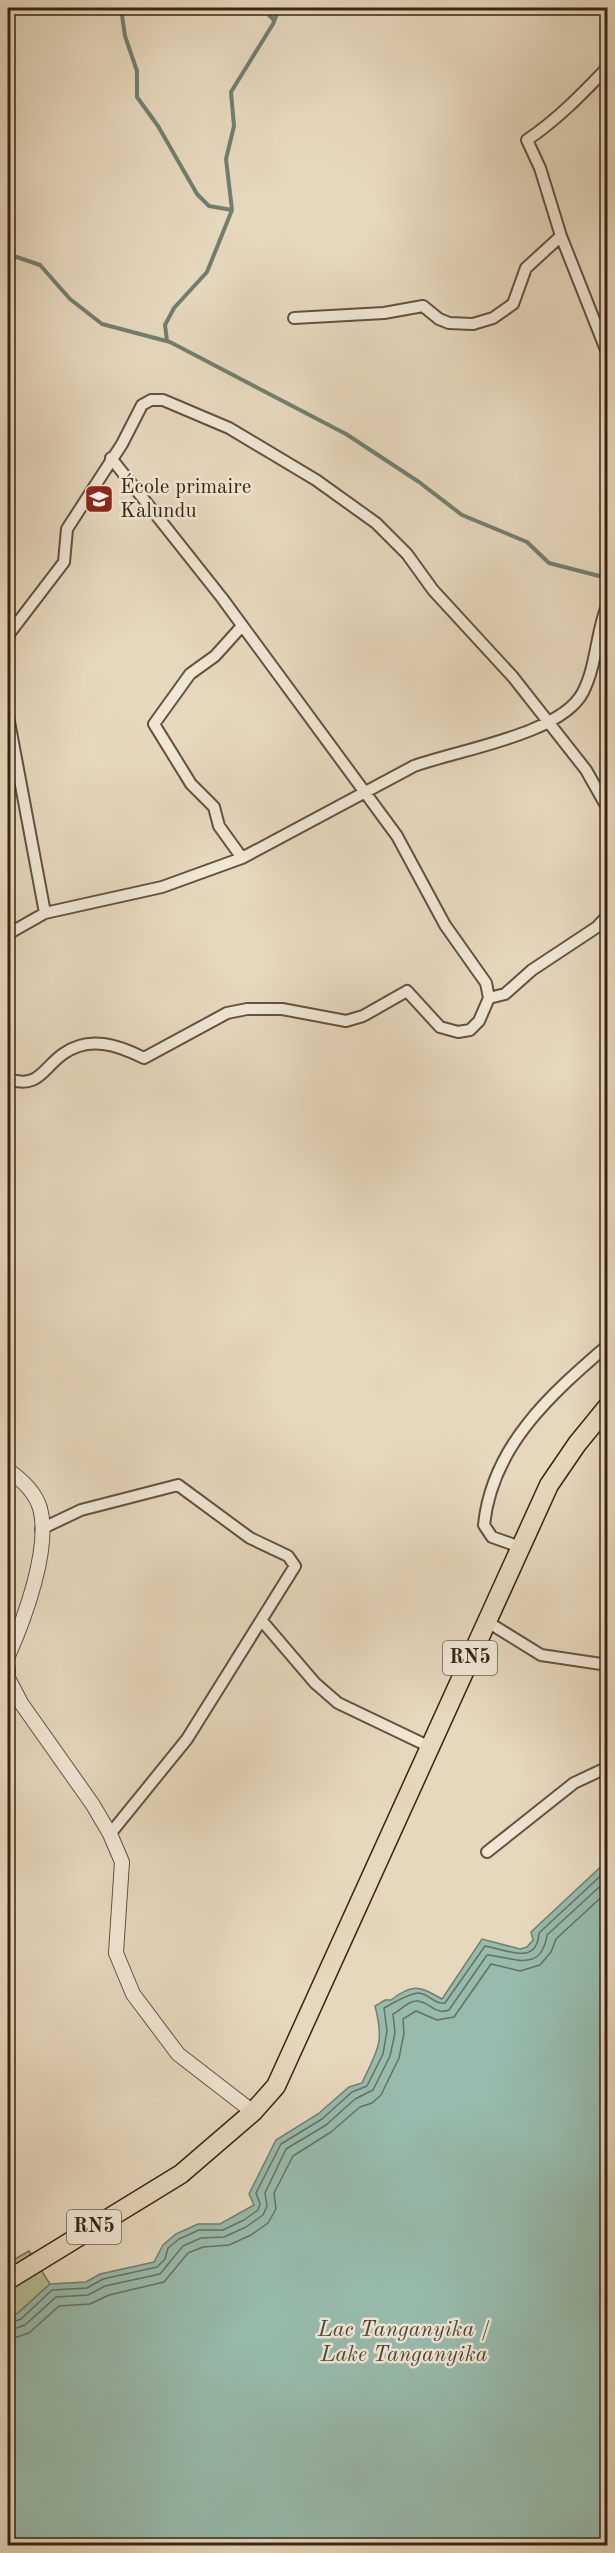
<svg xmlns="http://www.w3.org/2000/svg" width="615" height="2553" font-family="'Old Standard TT',serif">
<rect width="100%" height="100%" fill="#e6d8bd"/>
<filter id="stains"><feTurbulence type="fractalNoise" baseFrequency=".00333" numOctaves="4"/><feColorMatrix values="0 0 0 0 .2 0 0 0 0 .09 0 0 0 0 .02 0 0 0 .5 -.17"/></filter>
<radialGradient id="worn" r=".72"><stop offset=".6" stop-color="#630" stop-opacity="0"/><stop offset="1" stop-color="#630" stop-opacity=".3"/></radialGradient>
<!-- green -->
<path fill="#b6be90" stroke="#777152" stroke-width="1.5" d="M 29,2251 L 50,2284 L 17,2314 L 8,2319 L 8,2263 Z"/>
<!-- water -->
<path fill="#97bbac" stroke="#717f6f" stroke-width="1.5" d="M 607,1861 L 607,2545 L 8,2545 L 8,2319 L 17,2314 L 50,2284 L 86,2282 L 100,2274 L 154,2262 L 163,2245 L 176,2234 L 198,2224 L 220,2224 L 254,2205 L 249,2194 L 276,2140 L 318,2114 L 349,2087 L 362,2083 C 377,2050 385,2044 375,2006 L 385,2000 L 391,2000 C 413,1983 419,1986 442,1999 L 482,1939 L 520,1949 L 527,1947 L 533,1940 L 531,1932 Z"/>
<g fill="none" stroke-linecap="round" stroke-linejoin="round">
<!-- shore -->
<path stroke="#687060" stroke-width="1.5" d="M 8,2324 L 21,2319 L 52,2290 L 87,2288 L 103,2279 L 157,2267 L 165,2259 L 168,2248 L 179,2239 L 199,2230 L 223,2230 L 244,2220 L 258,2210 L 260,2204 L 256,2193 L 281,2144 L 322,2119 L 352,2092 L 367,2086 L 383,2054 L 387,2031 L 384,2008 C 391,2004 411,1993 419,1993 C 429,1994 435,2005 445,2003 L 485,1946 C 506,1949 537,1967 539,1933 L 608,1869
M 8,2331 L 25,2325 L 56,2297 L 88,2295 L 105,2286 L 160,2274 L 183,2246 L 201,2238 L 224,2237 L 246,2227 L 263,2215 L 267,2206 L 265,2193 L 286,2149 L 326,2125 L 355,2099 L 373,2090 L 390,2056 L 395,2033 L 393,2014 C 401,2010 409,2000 418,2001 C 431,2003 435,2015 449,2010 L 487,1955 C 513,1957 541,1974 547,1935 L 608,1879
M 8,2340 L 29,2333 L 59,2306 L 90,2304 L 109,2295 L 164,2282 L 188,2253 L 203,2247 L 229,2245 L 251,2235 L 268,2223 L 276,2209 L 274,2193 L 293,2156 L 331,2132 L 360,2107 L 372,2103 L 381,2095 L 399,2058 L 404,2033 L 403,2019 L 416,2011 L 437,2020 L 454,2017 L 491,1964 L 520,1971 L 540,1965 L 551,1952 L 556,1939 L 608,1891"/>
<!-- stream -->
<path stroke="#717f6f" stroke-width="4" d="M 121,8 L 125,36 L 137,71 L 137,97 L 158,126 L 197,194 L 209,206 L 232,210
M 262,8 L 274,20
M 8,254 L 40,265 L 70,299 L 102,324 L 170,342 L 346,434 L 419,482 L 462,515 L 527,542 L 549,563 L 603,577 L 608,574
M 167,341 L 165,325 L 174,308 L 207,272 L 232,210 L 226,159 L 234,126 L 231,92 L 273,24 L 279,8"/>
<!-- minor casing -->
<g stroke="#64513e" stroke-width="14">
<path id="minor" d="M 608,67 C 582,94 558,119 527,140 L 540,168 L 561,236 L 608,355
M 294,318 L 384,313 L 423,306 L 439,319 L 449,323 L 473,324 L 493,318 L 513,304 L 526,268 L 561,236
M 8,643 L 9,634 L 64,562 L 67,529 L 122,444 L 142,405 L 151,400 L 163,400 L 229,428 L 316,480 L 376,523 L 407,554 L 433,590 L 513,677 L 586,770 L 608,809
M 8,716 L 45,913
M 242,858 L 219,826 L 214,807 L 191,784 L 154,724 L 190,674 L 215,656 L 242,626
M 8,934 L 45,913 L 162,887 L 242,858 L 414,766 C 458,750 562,734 583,692 C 597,665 596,631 608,603
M 489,998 L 505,994 L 532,970 L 597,927 L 608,915
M 8,1079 C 39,1089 42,1069 63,1054 C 89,1035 118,1045 144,1058 L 227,1013 L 247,1009 L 282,1009 L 346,1021 L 363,1016 L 407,991 L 440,1027 L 458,1032 L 470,1030 L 479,1021 L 489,998 L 486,983 L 445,925 L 397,836 L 222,598 L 111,458
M 41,1529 L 81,1510 L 178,1485 L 250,1538 L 288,1556 L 295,1566 L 187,1739 L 110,1834
M 523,1548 L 492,1537 L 484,1525 C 492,1446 551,1394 608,1345
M 262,1621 L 315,1683 L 338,1703 L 430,1747
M 486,1621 L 541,1655 L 608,1665
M 487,1852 L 574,1783 L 608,1767"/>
</g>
<!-- tertiary casing -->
<g stroke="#64513e" stroke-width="16">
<path id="tertiary" d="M 8,1470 C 21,1479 35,1492 40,1508 C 51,1548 24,1620 8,1656
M 8,1669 L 8,1678 L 21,1703 L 93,1805 L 110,1834 L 122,1862 L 116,1953 L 133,1994 L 178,2054 L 253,2112"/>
</g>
<!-- trunk casing -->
<g stroke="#382413" stroke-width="21">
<path id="trunk" d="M 8,2280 L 181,2174 L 253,2112 L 276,2086 L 549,1485 L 577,1444 L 608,1406"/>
</g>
<!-- minor -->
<use href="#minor" stroke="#efe6d4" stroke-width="10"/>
<!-- tertiary -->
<use href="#tertiary" stroke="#efe6d4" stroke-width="14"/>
<!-- trunk -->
<use href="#trunk" stroke="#e6d8bd" stroke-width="18"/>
</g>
<!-- icons -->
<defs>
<g id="school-square" transform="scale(1.5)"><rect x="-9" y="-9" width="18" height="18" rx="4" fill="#8f2418" stroke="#efe6d4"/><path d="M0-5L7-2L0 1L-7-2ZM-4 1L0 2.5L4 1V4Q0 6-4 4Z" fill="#fff"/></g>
</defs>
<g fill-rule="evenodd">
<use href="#school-square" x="99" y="499"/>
</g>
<g text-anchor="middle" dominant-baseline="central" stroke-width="5" stroke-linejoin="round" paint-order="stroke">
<!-- shield labels -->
<g fill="#efe6d4" stroke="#6f5e4d" stroke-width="1.5">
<rect x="443" y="1641" width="54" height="34" rx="4.5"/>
<rect x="67" y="2210" width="54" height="34" rx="4.5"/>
</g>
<g font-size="20" font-weight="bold" fill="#382413">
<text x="470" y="1658">RN5</text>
<text x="94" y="2227">RN5</text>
</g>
<!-- poi labels -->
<g font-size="21" fill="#382413" stroke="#efe6d4" text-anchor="start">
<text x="120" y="487">École primaire<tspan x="120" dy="24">Kalundu</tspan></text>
</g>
<!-- water labels -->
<g font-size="22" font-style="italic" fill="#504a39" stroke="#efe6d4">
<text x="404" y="2330">Lac Tanganyika /<tspan x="404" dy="25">Lake Tanganyika</tspan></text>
</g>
</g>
<!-- margin -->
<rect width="615" height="2553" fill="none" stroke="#e6d8bd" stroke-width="30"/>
<rect x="9" y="9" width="597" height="2535" fill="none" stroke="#382413" stroke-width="3"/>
<rect x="15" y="15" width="585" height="2523" fill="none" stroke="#382413" stroke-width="1.5"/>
<rect width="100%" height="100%" filter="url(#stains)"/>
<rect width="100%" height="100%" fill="url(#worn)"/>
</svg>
